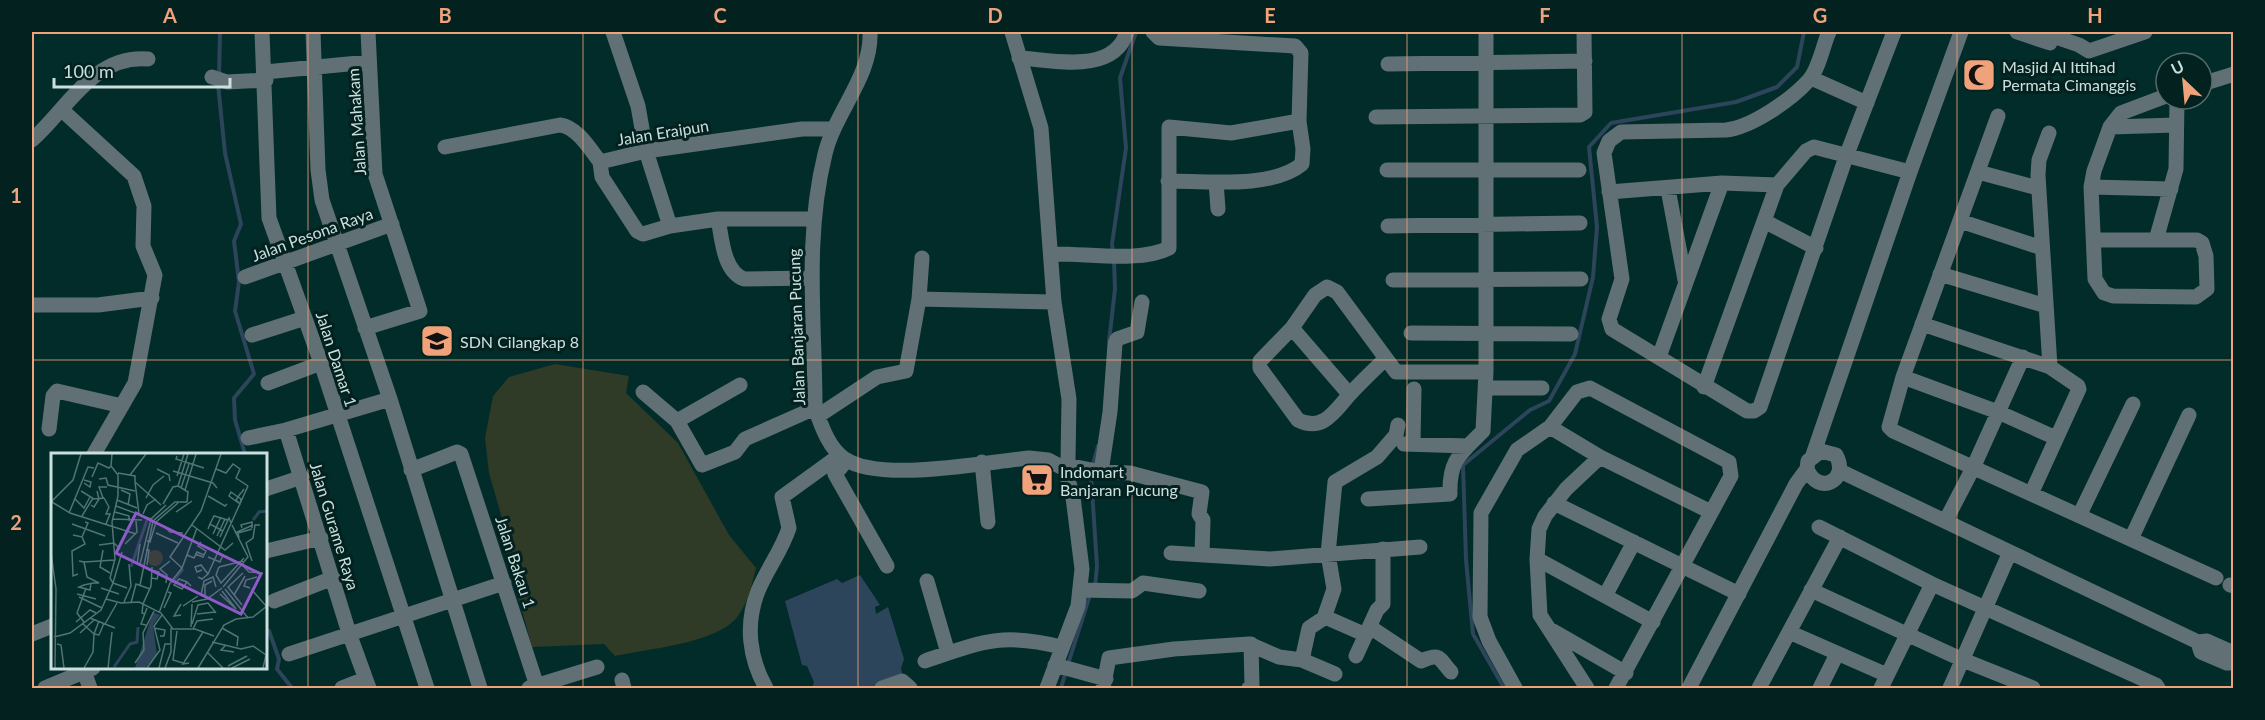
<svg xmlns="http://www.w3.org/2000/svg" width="2265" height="720" font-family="Lato,sans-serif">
<rect width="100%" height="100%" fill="#012c2a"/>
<!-- green -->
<path fill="#2f3b26" d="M 555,364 L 629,376 L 626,393 L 678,443 L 729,535 L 756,568 C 752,584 748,603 738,616 C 719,643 647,649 615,656 L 604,644 L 532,647 L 502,539 L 502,518 L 489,473 L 485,438 L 493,396 L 509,377 Z"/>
<!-- water -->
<path fill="#2c455b" d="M 860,575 L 880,605 L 875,607 L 876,614 L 888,607 L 904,659 L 901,668 L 903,678 L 872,688 L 812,688 L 814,682 L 807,666 L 802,665 L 785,601 L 837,579 L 842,583 Z"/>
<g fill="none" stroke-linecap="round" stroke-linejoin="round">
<!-- stream -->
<path stroke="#2c455b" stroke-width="4" d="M 219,77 L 220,32
M 218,84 L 225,153 L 241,224 L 234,241 L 239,282 L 235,311 L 254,374 L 234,398 L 235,420 L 245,454
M 1113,252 L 1112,244 L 1126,148 L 1120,78 L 1136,32
M 1109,341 L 1115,289 L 1114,259
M 1092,468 L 1098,446
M 1091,475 L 1097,566 L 1095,587
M 266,630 L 269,631 L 279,659 L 277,669 L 292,688
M 1068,664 L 1090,595
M 1061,688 L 1066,671
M 1504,688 L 1473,634 L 1466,560 L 1463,465 L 1530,410 L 1549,401 L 1575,354 L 1593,277 L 1597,227 L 1589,147 L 1611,123 L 1736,102 L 1777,87 L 1797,67 L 1804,32"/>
<!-- minor -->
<path stroke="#607074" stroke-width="15" d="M 262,32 L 269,218 L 321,363 L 427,688
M 313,32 L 318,170 L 322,200 L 390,399 L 480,688
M 613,32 L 638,106 L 646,151 L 670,226
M 870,32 C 872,76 835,112 825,154 C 804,239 815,322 815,408 C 821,425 829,449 845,459 C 881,483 985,462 1029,458 L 1048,460 L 1065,469 L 1073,497 L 1082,569 L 1078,606 L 1047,688
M 1012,32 L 1041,128 L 1054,302 L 1069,399 L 1068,461 L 1065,469
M 1153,32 L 1159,38 L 1295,46 L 1301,53 L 1299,121 L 1303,149 L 1302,164 C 1272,189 1206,181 1168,181
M 1829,32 C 1823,45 1819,69 1809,80 C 1791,100 1752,127 1726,130 L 1621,132 L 1609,141 L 1604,153 L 1622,279 L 1609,319 L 1612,329 L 1747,411 L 1754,411 L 1760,407 L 1847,154 L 1894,32
M 2017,32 L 2050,43
M 2041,32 L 2079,45 L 2089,51 L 2145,32
M 1019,58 C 1054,60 1113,75 1127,32
M 1388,64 L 1585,61
M 265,72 L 369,62
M 212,77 L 227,82 L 266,80
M 1811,78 L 1867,103
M 2202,84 L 2234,74
M 62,110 L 134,176 L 144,206 L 143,246 L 155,275 L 135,383 L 94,454
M 1998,116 L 1903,377 L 1889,427 L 1893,431 L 2216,578
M 1376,117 L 1580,115 L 1585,112 L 1584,32
M 2110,127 L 2176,125
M 2049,133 L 2039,160 L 2038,175 L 2050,367
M 32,140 C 67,109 94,54 148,59
M 445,147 L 560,125 C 577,127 590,149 600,162 L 646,151 L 802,129 L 833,129
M 600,162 L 602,177 L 637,231 L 643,234 L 670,226 L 718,219 L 812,219
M 1387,170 L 1579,170
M 1978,172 L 2038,188
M 1216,182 L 1218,209
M 2091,187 L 2171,189
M 1668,189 L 1685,280
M 1609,192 L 1722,183 L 1777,185
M 718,219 C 722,238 723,271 744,279 L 812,278
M 1764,221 L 1816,248
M 1960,221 L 2042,248
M 1388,226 L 1580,223
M 2094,240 L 2197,240 L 2202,243 L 2206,256 L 2207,289 L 2196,297 L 2113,296 L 2104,293 L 2095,279 L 2091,187 L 2094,171 L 2110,127 L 2121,113 L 2166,96
M 2156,240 L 2176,169 L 2177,99
M 1052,254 C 1085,253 1140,263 1169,248 L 1169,127 L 1231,133 L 1299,121
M 922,258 L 919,299 L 1054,302
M 1940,274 L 2046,306
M 245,277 L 392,224
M 1393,280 L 1581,279
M 32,305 L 98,305 L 152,298
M 1922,324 L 2050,367 L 2078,386 L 2079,389 L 2031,494
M 365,328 L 420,311 L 375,174 L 368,32
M 1292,328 L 1349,394
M 1411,333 L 1571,334
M 252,335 L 305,318
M 1659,357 L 1722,183
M 1385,359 C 1374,370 1362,381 1351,393 C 1336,409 1324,433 1298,420 L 1260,368 L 1260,361 L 1292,328 L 1315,295 L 1327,287 L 1337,292 L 1396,372 L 1486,372
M 1903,377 L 1998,412 L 2056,438
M 268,383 L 321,363
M 1704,387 L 1777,185 L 1806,151 L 1814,147 L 1910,172
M 1486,388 L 1542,388
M 643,392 L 677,421 L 702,465 L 735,452 L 745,439 L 815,408
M 818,416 L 877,377 L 906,371 L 919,299
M 677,421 L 740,385
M 1550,427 L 1600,457 L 1711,512
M 49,429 L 53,396 L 57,391 L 122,406
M 286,430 L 349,633 L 369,688
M 248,438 L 286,430 L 390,399
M 1413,443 L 1414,389
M 1404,444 L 1468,446
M 1813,455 L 1910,172 L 1961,32
M 847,460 L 835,474 L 887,566
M 982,462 L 988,522
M 1067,465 L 1101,472 L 1130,473 L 1202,492 L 1199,514 L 1203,520 L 1202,555
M 411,470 L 457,452 L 461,454 L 537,686
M 1840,471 L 2198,642 L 2207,641 L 2234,653
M 1101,472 L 1110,412 L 1115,344 L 1117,339 L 1137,332 L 1142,302
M 266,489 L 302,477
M 1368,499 L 1450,494 C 1449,460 1460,454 1483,431 L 1486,372 L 1486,32
M 1554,503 L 1739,594
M 2080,514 L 2133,404
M 1946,520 L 1973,468 L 2023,357
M 1819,527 L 1932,584 L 2156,685 L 2158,688
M 2131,539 L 2189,415
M 266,551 L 321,538
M 1171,553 L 1270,559 L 1420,547
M 1537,559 L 1653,622
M 927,581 L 948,653
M 2230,585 L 2234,586
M 1080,590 L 1132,591 L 1143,583 L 1199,591
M 1811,590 L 1963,660 L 2033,688
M 1605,596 L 1634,542
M 274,601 L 333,578
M 1325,617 L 1366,635
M 1370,627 L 1421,661 C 1440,653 1438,657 1451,672
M 1553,631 L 1626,673
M 1789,632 L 1887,675
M 32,634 L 52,626
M 2198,642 L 2201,652 L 2227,663 L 2234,663
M 289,654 L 504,583
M 1356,656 L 1377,610 L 1383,604 L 1383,549
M 1302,660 L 1309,628 L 1324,618 L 1334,589 L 1328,554 L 1335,482 L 1377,457 L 1396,435 L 1398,425
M 925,661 C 981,642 1002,632 1061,647
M 1055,665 L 1106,679
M 84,671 L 90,688
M 622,680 L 624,688
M 45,688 L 93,668
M 342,688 L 365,679
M 529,688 L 597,667
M 766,688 C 749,658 745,624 758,591 C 767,569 782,550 789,528 L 782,497 L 840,455
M 882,688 L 902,681 L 910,688
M 1103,688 L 1109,658 L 1174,649 L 1249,644 L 1279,657 L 1302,660 L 1335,674
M 1249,688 L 1252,686 L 1251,644
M 1515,688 L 1489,641 L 1480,617 L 1481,513 L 1517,450 L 1550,427 L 1577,392 L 1590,388 L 1729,462 L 1731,476 L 1616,688
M 1587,688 L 1540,615 L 1537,559 L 1539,529 L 1545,516 L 1566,489 L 1600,457
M 1689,688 L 1796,484 L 1807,469 L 1808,461 L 1821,451 L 1836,455 C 1850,481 1818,496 1807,469
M 1759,688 L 1840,537
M 1820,688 L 1837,654
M 1881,688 L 1932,584
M 1950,688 L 2010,552"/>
</g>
<!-- grid -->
<path fill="none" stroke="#f0a27a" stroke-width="1.5" stroke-opacity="0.55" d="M 308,32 L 308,688M 583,32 L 583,688M 858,32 L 858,688M 1132,32 L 1132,688M 1407,32 L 1407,688M 1682,32 L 1682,688M 1957,32 L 1957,688M 32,360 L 2234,360"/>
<!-- icons -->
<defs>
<g id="mosque-square" transform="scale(1.725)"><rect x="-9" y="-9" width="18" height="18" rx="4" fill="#f0a27a" stroke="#03211f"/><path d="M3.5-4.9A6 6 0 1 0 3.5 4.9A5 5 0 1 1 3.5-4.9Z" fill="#111"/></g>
<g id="school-square" transform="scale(1.725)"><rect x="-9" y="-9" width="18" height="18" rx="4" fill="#f0a27a" stroke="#03211f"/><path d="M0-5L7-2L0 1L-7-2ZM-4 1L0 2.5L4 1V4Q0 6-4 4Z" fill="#111"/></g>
<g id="supermarket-square" transform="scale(1.725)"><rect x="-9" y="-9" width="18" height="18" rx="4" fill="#f0a27a" stroke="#03211f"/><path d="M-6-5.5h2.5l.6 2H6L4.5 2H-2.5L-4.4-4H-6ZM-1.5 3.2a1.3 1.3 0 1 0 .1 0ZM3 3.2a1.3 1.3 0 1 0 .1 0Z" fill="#111"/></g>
</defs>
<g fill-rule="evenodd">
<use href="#mosque-square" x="1979" y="75"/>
<use href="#school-square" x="437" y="341"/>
<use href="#supermarket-square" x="1037" y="480"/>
</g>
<g text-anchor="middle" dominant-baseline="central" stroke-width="6" stroke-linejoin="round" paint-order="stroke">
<!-- poi labels -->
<g font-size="16" fill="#cbe0de" stroke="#03211f" text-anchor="start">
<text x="2002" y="66">Masjid Al Ittihad<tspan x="2002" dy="18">Permata Cimanggis</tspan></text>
<text x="460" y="341">SDN Cilangkap 8</text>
<text x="1060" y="471">Indomart<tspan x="1060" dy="18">Banjaran Pucung</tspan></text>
</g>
<!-- street labels -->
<g font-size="16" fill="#cbe0de" stroke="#03211f">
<text transform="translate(356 122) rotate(-94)">Jalan Mahakam</text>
<text transform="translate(663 132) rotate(-9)">Jalan Eraipun</text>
<text transform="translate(312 234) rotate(-20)">Jalan Pesona Raya</text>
<text transform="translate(796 327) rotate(-92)">Jalan Banjaran Pucung</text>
<text transform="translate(337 359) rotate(72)">Jalan Damar 1</text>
<text transform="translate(335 526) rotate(73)">Jalan Gurame Raya</text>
<text transform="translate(516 562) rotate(72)">Jalan Bakau 1</text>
</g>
</g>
<!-- overview -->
<g transform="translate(51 453)">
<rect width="216" height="216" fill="#012c2a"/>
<path d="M96 105a8 8 0 1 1 16 0a8 8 0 1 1-16 0Z" fill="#2f3b26"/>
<path d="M 102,159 L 109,162 L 102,172 L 106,202 L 94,215 L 84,215 Z" fill="#2c455b"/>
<path fill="none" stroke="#2c455b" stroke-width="3" d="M 202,67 L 208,59 L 216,58M 80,114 L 96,67M 120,130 L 132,116M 63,214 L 79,191 L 86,189 L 87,174"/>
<path fill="none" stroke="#527472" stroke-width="1.5" d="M 126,3 L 125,6 L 153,15M 106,16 L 118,22 L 119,28M 165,16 L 175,20 L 182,11 L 189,16 L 185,25 L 197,33M 122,18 L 162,30 L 166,35M 67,20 L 84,23 L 84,29 L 110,52M 79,22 L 95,1M 126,23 L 133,1M 41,24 L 47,10 L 58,15 L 60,13M 48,26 L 55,25 L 57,32 L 84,38M 84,29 L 88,61M 33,30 L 39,34 L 40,29 L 33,27M 130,35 L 138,11M 70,37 L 79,41 L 77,52M 134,37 L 145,1M 30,38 L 43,46 L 53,45M 157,43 L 174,53 L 176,51M 52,45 L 48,34 L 56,34M 53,45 L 58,54 L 55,61 L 59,61 L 55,71M 95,45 L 102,32 L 113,23M 24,46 L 33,55 L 39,44M 66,47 L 86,55M 0,49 L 22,27 L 30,1M 1,49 L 19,60 L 85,81M 112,51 L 122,34 L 127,33M 189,51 L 178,43 L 180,39 L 187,44 L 190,46 L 189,51 L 185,47 L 189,41 L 191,39 L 193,36M 40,52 L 43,54 L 48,46 L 46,38M 65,53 L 100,66M 64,59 L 78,63 L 78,68M 125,59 L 141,48M 18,60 L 37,14 L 43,15M 92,61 L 96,52 L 105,46M 31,63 L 42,45M 62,66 L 91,67M 21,71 L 54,83M 159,71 L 163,63 L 177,67M 141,72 L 174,97 L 182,90M 114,74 L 119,79 L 132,80M 191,75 L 190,72 L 201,69 L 201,75M 157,76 L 159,71 L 172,78M 105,80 L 127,90M 184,80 L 202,72M 162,81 L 170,64M 22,82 L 31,84 L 37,70 L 34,69M 166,83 L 174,66M 169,84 L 178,65 L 180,70M 188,85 L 187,80 L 201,76M 96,88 L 99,89 L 105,69 L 127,50M 74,91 L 86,79 L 85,68M 48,92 L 63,90 L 69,96M 52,97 L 49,114 L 59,120M 95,97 L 98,97 L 96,112M 71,99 L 62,130 L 76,135M 0,100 L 5,136 L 4,215M 144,101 L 152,104 L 155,98 L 147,93 L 150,89M 136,102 L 143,105 L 146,99 L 153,102M 157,104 L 169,109 L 172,102 L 161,97M 28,108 L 33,109 L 36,124 L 48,130 L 42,130 L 33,132 L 28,134 L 39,137 L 40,130M 201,108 L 195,90 L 202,85 L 204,72 L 209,72M 33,109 L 64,107M 86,111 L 89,91M 89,111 L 100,66 L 115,52M 168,114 L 165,122 L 170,130 L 193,105M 168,114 L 192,108M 193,114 L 198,119 L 212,120M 131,115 L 146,75M 100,117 L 108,119 L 106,126 L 100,125M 151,117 L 146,119 L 144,114 L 150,112 L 157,121M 27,121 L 22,123 L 21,98 L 34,91 L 31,84M 147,124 L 151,126 L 157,121 L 197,33M 136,129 L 131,136 L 123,132 L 128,126 L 136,129 L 140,133M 115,130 L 116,122 L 109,116 L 119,108M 89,132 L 102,68 L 124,49 L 136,49 L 137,39 L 127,33 L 137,1M 172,134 L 197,104 L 181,72M 50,135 L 68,141M 199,135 L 193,133 L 195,127 L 206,124M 204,135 L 201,137 L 216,154M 174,136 L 197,165M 26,141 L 45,146M 169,141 L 185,156 L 171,138M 154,142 L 150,142 L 153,128 L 162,124 L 165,134M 154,142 L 154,132 L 161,128M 183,142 L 194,123M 28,144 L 51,155M 55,146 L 70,150 L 88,149 L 110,160 L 122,176 L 144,176 L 163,183M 73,149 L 80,133 L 78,111M 141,149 L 156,146 L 171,135M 80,150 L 85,131 L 99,136M 191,152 L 177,134 L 192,120M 132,153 L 147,143M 113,155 L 120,140 L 117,139M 108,160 L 119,130 L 131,115 L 119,104 L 150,58 L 170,1M 94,161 L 91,160 L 92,151 L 100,133 L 101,114M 146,161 L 164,159M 130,162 L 123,163 L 130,151M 39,165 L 64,175M 48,168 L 43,181 L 48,182 L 53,170M 25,169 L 39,157 L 45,160M 33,169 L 26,160 L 35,135M 31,170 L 43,181 L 42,199 L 33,215M 54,171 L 66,150M 141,171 L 147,152 L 157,150 L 165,160M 95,172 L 90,171 L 96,155M 140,174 L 141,151M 103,175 L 114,177 L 113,183 L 109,183M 171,175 L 187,184 L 186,193M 142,176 L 146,168 L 162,166M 126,178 L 122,207 L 132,210M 29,180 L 43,167M 3,184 L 19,180 L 50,157 L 62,130 L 59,125 L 64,106 L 61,69 L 67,43 L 67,22 L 60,13 L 61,1M 161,189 L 190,196 L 202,193 L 215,202 L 212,215M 6,191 L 10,192 L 13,215M 174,193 L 170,197 L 183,199M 156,199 L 172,215M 84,210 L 93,197 L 92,180 L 103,158M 138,210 L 132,211 L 152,179M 177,213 L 196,203M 57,215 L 61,179M 96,215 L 109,197 L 103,173 L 111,162M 108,215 L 114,191 L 119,191M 114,215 L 120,199 L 120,175M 147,215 L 173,172 L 185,166 L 202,164 L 216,153M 181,215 L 199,206"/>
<path fill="#8f59c7" fill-opacity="0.15" stroke="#8f59c7" stroke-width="3" d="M 85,60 L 210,121 L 190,161 L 65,100 Z"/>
<rect width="216" height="216" fill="none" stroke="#cbe0de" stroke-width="3"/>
</g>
<!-- border -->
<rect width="2265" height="720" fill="none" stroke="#03211f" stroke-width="66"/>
<!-- north arrow -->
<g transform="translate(2184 81) rotate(334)"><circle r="28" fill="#03211f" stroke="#536d6b" stroke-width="1.5"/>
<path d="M0-4.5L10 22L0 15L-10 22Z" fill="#f0a27a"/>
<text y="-9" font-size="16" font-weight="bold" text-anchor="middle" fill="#cbe0de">U</text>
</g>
<!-- scale -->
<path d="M54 78v9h176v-9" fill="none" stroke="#cbe0de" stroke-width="3"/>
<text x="63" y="78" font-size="18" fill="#cbe0de" stroke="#03211f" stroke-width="4.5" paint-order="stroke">100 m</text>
<rect x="33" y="33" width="2199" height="654" fill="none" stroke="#f0a27a" stroke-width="2"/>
<g font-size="20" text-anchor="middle" font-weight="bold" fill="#f0a27a">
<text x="170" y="23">A</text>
<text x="445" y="23">B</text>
<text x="720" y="23">C</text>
<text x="995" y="23">D</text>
<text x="1270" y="23">E</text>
<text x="1545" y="23">F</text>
<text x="1820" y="23">G</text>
<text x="2095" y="23">H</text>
<text x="16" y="203">1</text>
<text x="16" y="530">2</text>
</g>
</svg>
